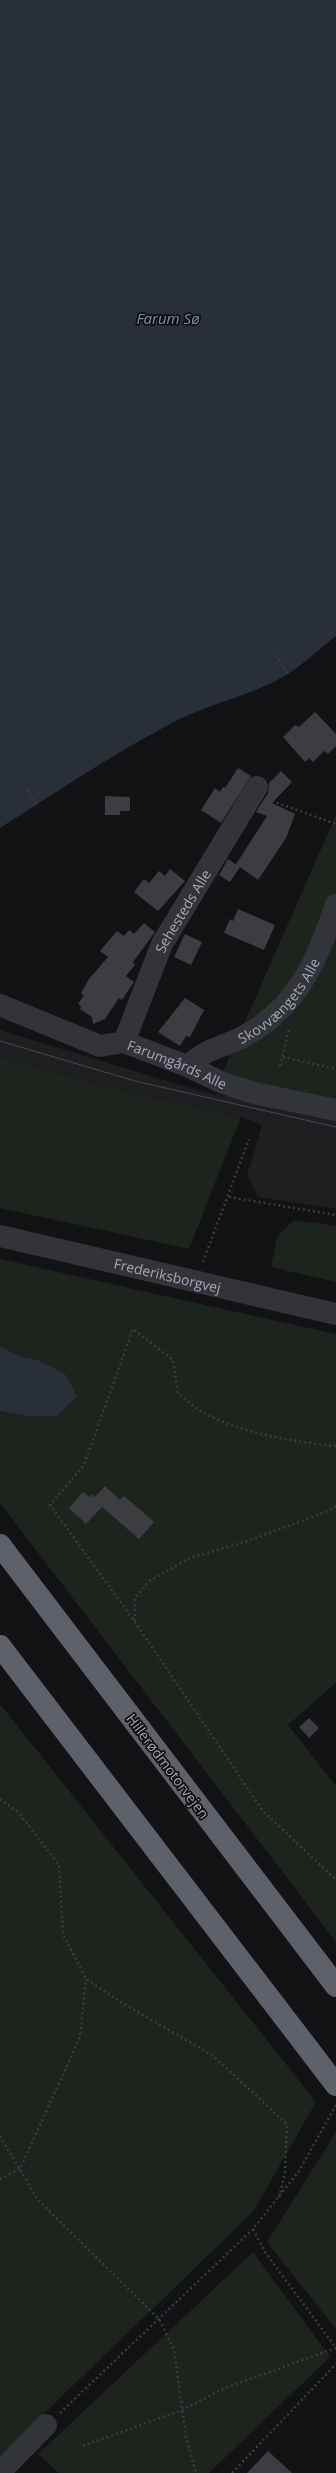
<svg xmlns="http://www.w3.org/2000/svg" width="336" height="2473" font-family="'Open Sans',sans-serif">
<rect width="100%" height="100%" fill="#131214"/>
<!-- built -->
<path fill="#1f1e21" d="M 0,1030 L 200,1091 L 336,1118 L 336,1209 L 258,1197 L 247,1175 L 262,1125 L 241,1117 L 128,1092 L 0,1057 Z"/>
<!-- green -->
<path fill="#1d241e" d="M 336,815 L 336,1107 L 217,1085 Z
M 0,1057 L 128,1092 L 241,1117 L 189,1249 L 0,1208 Z
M 294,1220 L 336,1226 L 336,1282 L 271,1267 L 277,1237 Z
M 0,1259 L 336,1334 L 336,1683 L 288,1725 L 336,1786 L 336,1942 L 0,1503 L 0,1411 L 26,1416 L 38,1360 L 21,1357 L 0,1346 Z
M 0,1704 L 316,2102 L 253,2212 L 0,2456 Z
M 336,2132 L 336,2329 L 267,2242 Z
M 253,2252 L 330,2357 L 209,2473 L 59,2473 L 38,2454 Z"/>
<!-- water -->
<path fill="#292f37" d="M 0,0 L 336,0 L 336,636 C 318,650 301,667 281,678 C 247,697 208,704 174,722 C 114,753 57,792 0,828 Z
M 0,1346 L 21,1357 L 38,1360 L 65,1374 L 77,1396 L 57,1416 L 26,1416 L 0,1411 Z"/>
<!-- building -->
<path fill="#3d3c41" d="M 315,712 L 336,734 L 336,746 L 328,754 L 324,751 L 313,762 L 309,758 L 305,762 L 283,737 L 295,725 L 299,727 Z
M 238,768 L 251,776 L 221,823 L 201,810 L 215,788 L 220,792 L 223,787 L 225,788 Z
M 281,771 L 292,782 L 272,803 L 295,814 L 286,838 L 258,880 L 240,867 L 230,882 L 219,875 L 228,859 L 237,865 L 236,864 L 267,816 L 256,812 L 268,793 L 269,783 Z
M 105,796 L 130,797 L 130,811 L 120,811 L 120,815 L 105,815 Z
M 170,869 L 185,881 L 158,911 L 134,892 L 144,879 L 149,883 L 159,871 L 165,876 Z
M 238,909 L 275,925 L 264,950 L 224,933 L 230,919 L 233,921 Z
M 144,923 L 155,932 L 133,962 L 135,965 L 126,976 L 134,982 L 122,1000 L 119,998 L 105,1019 L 93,1024 L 92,1017 L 80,1009 L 81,1006 L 78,1004 L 84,995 L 81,993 L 89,979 L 108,957 L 100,951 L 117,931 L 124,936 L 129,930 L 134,934 Z
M 185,934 L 202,942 L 191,965 L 174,957 Z
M 185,998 L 204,1010 L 190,1037 L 186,1036 L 180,1046 L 158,1032 Z
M 105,1486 L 120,1500 L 124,1496 L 154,1522 L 139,1539 L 102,1507 L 86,1524 L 69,1508 L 83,1492 L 90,1497 L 92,1494 L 95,1497 Z
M 309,1718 L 319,1728 L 309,1738 L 299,1727 Z
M 268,2451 L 292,2473 L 247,2473 Z"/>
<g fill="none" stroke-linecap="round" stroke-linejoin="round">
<!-- path -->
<path stroke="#393b40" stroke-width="2.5" stroke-dasharray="2 3" stroke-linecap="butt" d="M 276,655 L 288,674
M 27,790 L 36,805
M 272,801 L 336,824
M 283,1057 L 336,1069
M 280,1066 L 289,1029
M 229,1197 L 336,1215
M 203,1262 L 249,1139
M 336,1446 C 290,1441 243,1434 202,1412 C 193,1407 186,1399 178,1393 L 173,1360 L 133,1329 L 84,1465 L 50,1505 L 135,1622 L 263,1811 L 336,1880
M 135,1621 L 135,1598 L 149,1581 L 190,1558 L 248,1541 L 328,1511 L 336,1506
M 0,1799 L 19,1813 L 59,1865 L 63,1934 L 86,1979 L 124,2004 L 212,2055 L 287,2124 L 285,2173 L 279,2198
M 336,2105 L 299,2171 L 253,2229 L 265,2252 L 336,2348
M 0,2136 L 38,2200 L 159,2319 L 174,2350 L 186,2437 L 196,2473
M 0,2179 L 20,2169 L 80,2037 L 86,1979
M 60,2413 L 253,2229
M 83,2446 L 182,2410 L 225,2388 L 336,2348
M 232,2473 L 336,2364"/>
<!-- minor -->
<g stroke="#333439" stroke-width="22">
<path id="s1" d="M 0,1005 L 100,1046 L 124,1042 L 187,1066 L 223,1083 L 254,1093 L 336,1110"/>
<path id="s2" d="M 124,1042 L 162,944 L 257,787"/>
<path id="s3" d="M 187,1066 C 193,1062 200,1056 207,1052 C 220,1046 234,1042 246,1035 C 299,1006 317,959 336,905"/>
<path id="s4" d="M 0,1236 L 336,1314"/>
<path d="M 0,2472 L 46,2425"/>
</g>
<!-- highway -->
<path stroke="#5f616a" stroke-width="22" d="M 0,1545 L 336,1986
M 0,1646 L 336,2085"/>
<!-- tram -->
<path stroke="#484950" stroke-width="1" d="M 0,1041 L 135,1081 L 336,1127"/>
</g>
<g text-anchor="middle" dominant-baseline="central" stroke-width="3.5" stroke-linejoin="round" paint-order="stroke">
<!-- street labels -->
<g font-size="14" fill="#a4a7b4" stroke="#0e0d0f">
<text stroke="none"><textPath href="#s2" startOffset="144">Sehesteds Alle</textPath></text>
<text stroke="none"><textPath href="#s3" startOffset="115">Skovvængets Alle</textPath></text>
<text stroke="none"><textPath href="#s1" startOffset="190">Farumgårds Alle</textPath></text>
<text stroke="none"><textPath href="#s4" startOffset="172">Frederiksborgvej</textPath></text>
<text transform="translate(168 1766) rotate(53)">Hillerødmotorvejen</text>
</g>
<!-- water labels -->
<g font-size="15" font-style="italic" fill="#7b91af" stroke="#0e0d0f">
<text x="168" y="318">Farum Sø</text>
</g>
</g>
</svg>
